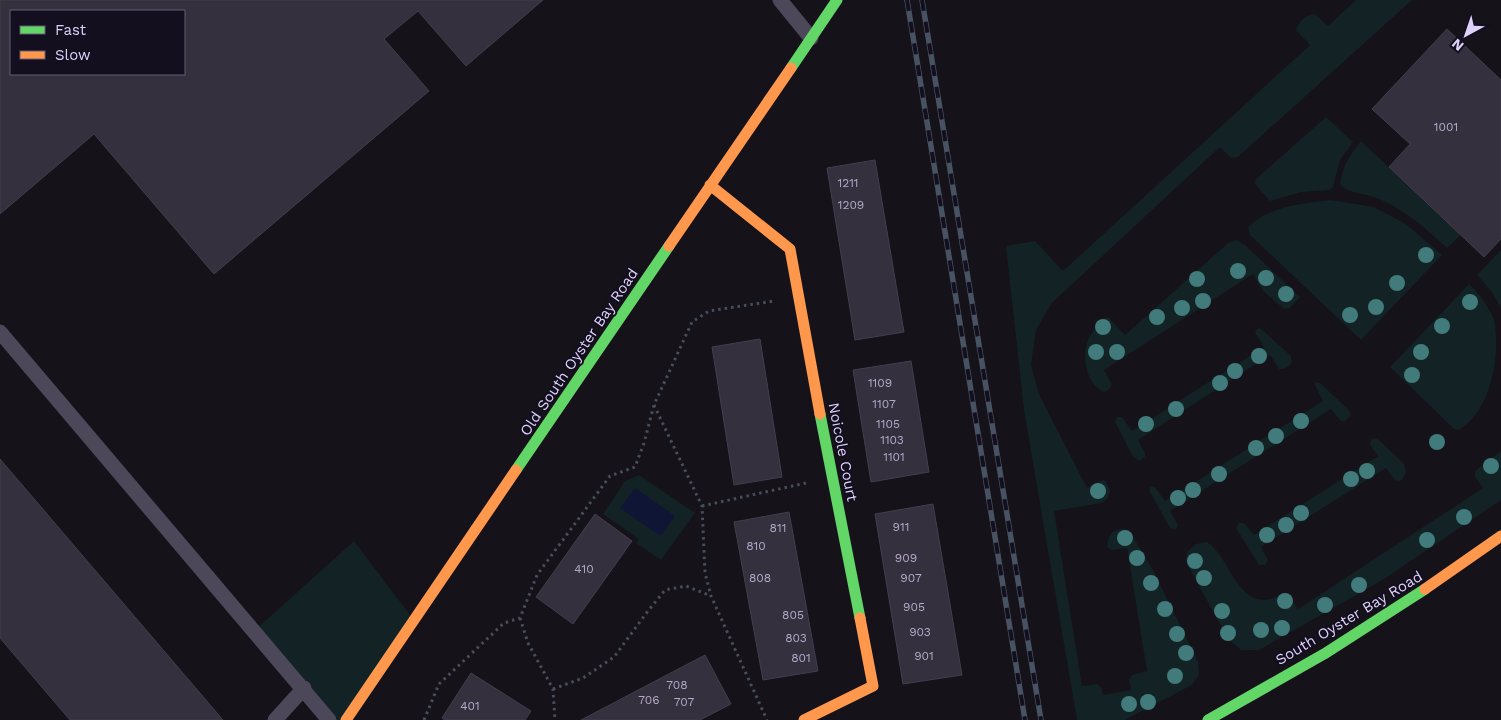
<svg xmlns="http://www.w3.org/2000/svg" width="1501" height="720" font-family="'Work Sans',sans-serif">
<rect width="100%" height="100%" fill="#15121a"/>
<!-- green -->
<path fill="#122225" d="M 1356,0 L 1412,0 L 1238,157 L 1231,158 L 1220,147 L 1052,303 L 1036,330 L 1031,365 L 1039,394 L 1087,488 L 1102,480 L 1106,481 L 1110,491 L 1108,498 L 1102,503 L 1054,511 L 1082,686 L 1097,684 L 1101,687 L 1103,695 L 1131,690 L 1129,680 L 1132,675 L 1147,671 L 1127,548 L 1112,550 L 1107,547 C 1108,532 1115,527 1129,530 L 1153,570 L 1198,662 L 1199,675 L 1192,685 L 1125,720 L 1077,720 L 1024,410 L 1006,246 L 1035,241 L 1063,271 L 1310,45 L 1296,30 C 1299,21 1306,14 1315,14 L 1328,26 Z
M 1326,117 L 1353,142 L 1340,160 L 1333,187 L 1330,190 L 1301,192 L 1270,201 L 1255,184 L 1256,179 Z
M 1361,141 L 1461,235 L 1447,248 C 1424,227 1401,206 1371,196 C 1360,193 1347,193 1340,184 C 1342,166 1350,155 1361,141 Z
M 1331,200 L 1374,207 L 1406,224 L 1442,255 L 1361,340 L 1250,235 L 1248,227 C 1269,206 1304,203 1331,200 Z
M 1237,240 L 1245,245 L 1300,297 L 1290,308 L 1284,309 L 1263,291 L 1253,274 L 1104,370 L 1112,384 L 1109,389 L 1104,392 C 1087,385 1082,360 1087,343 C 1090,333 1098,325 1105,318 L 1109,318 L 1125,335 L 1228,243 Z
M 1501,250 L 1501,308 L 1491,291 L 1477,275 Z
M 1469,284 C 1479,293 1488,306 1494,319 C 1501,354 1492,410 1459,430 L 1454,429 L 1390,367 Z
M 1260,328 L 1291,356 L 1292,362 C 1289,367 1285,370 1279,369 L 1270,355 L 1138,440 L 1145,453 L 1145,457 L 1140,461 L 1133,457 L 1115,422 L 1117,417 L 1122,417 L 1132,431 L 1264,347 L 1255,332 L 1257,329 Z
M 1315,382 L 1320,383 L 1349,410 L 1351,415 L 1344,422 L 1340,420 L 1331,409 L 1170,511 L 1178,525 L 1176,530 L 1170,528 L 1149,490 L 1151,486 L 1155,487 L 1165,501 L 1323,401 L 1315,385 Z
M 1377,438 L 1404,464 L 1406,473 L 1402,480 L 1398,482 L 1394,479 L 1386,468 L 1261,547 L 1268,560 L 1265,565 L 1259,565 L 1236,528 L 1239,523 L 1244,523 L 1254,535 L 1378,456 L 1370,445 L 1371,439 Z
M 1501,451 L 1501,500 L 1381,581 L 1259,650 L 1241,650 L 1228,639 L 1186,562 L 1187,552 L 1196,544 L 1207,542 C 1230,556 1236,606 1270,599 C 1275,598 1280,595 1285,594 L 1288,594 L 1298,609 L 1483,488 L 1475,477 L 1475,471 Z
M 639,475 L 695,513 L 661,560 L 636,543 L 639,539 L 603,514 L 625,481 Z
M 354,541 L 414,620 L 346,720 L 329,720 L 254,631 Z"/>
<!-- water -->
<path fill="#0f1534" d="M 635,488 L 675,516 L 661,536 L 620,508 Z"/>
<!-- building -->
<path fill="#35303d" stroke="#433d4d" fill-rule="evenodd" d="M 0,0 L 543,0 L 466,66 L 418,11 L 384,39 L 429,91 L 214,274 L 94,134 L 0,214 ZM 11,11 L 184,11 L 184,74 L 11,74 Z
M 1447,29 L 1501,80 L 1501,239 L 1484,257 L 1389,167 L 1410,144 L 1372,109 Z
M 875,160 L 904,332 L 855,340 L 827,168 Z
M 760,339 L 782,477 L 734,485 L 712,347 Z
M 911,361 L 929,472 L 871,482 L 853,370 Z
M 0,459 L 223,720 L 70,720 L 0,638 Z
M 933,504 L 962,675 L 903,684 L 875,514 Z
M 789,512 L 818,671 L 763,680 L 734,522 Z
M 595,514 L 632,541 L 573,624 L 536,597 Z
M 705,655 L 731,704 L 700,720 L 581,720 Z
M 471,673 L 531,711 L 525,720 L 445,720 L 442,718 Z"/>
<g fill="none" stroke-linecap="round" stroke-linejoin="round">
<!-- path -->
<path stroke="#474e5b" stroke-width="3" stroke-dasharray="2.5 4" stroke-linecap="butt" d="M 654,405 L 702,506 L 705,573 L 711,596 L 767,720
M 702,506 L 806,483
M 520,618 L 528,643 L 553,689 L 555,720
M 553,689 L 583,678 L 614,657 L 648,611 L 665,590 L 686,586 L 711,596
M 424,720 L 439,684 L 504,623 L 520,618 L 537,575 L 610,476 L 635,467 L 644,443 L 654,405 L 692,322 L 709,311 L 774,301"/>
<!-- lane -->
<path stroke="#4c485a" stroke-width="15" d="M 780,0 L 811,38
M 0,332 L 329,720
M 275,720 L 304,688"/>
<!-- fast -->
<path stroke="#63d668" stroke-width="11" d="M 791,68 L 837,0
M 820,414 L 860,618
M 516,470 L 669,246
M 1208,720 L 1324,654 L 1425,589"/>
<!-- slow -->
<path stroke="#ff974d" stroke-width="11" d="M 710,185 L 790,249 L 820,414
M 669,246 L 791,68
M 1425,589 L 1501,536
M 346,720 L 516,470
M 804,720 L 873,686 L 860,618"/>
<!-- rail casing -->
<g stroke="#475262" stroke-width="5.5">
<path id="rail" d="M 907,0 L 1025,720
M 922,0 L 1041,720"/>
</g>
<!-- rail -->
<use href="#rail" stroke="#140f1e" stroke-width="4" stroke-dasharray="11" stroke-linecap="butt"/>
</g>
<!-- trees -->
<g fill="#427b7b">
<circle cx="1426" cy="255" r="8"/>
<circle cx="1238" cy="271" r="8"/>
<circle cx="1266" cy="278" r="8"/>
<circle cx="1197" cy="279" r="8"/>
<circle cx="1397" cy="283" r="8"/>
<circle cx="1286" cy="294" r="8"/>
<circle cx="1203" cy="301" r="8"/>
<circle cx="1470" cy="302" r="8"/>
<circle cx="1376" cy="307" r="8"/>
<circle cx="1182" cy="308" r="8"/>
<circle cx="1350" cy="315" r="8"/>
<circle cx="1157" cy="317" r="8"/>
<circle cx="1442" cy="326" r="8"/>
<circle cx="1103" cy="327" r="8"/>
<circle cx="1096" cy="352" r="8"/>
<circle cx="1117" cy="352" r="8"/>
<circle cx="1421" cy="352" r="8"/>
<circle cx="1259" cy="356" r="8"/>
<circle cx="1235" cy="371" r="8"/>
<circle cx="1412" cy="375" r="8"/>
<circle cx="1220" cy="383" r="8"/>
<circle cx="1176" cy="409" r="8"/>
<circle cx="1301" cy="421" r="8"/>
<circle cx="1146" cy="424" r="8"/>
<circle cx="1276" cy="436" r="8"/>
<circle cx="1437" cy="442" r="8"/>
<circle cx="1256" cy="448" r="8"/>
<circle cx="1491" cy="466" r="8"/>
<circle cx="1367" cy="471" r="8"/>
<circle cx="1219" cy="474" r="8"/>
<circle cx="1351" cy="479" r="8"/>
<circle cx="1193" cy="490" r="8"/>
<circle cx="1098" cy="491" r="8"/>
<circle cx="1178" cy="498" r="8"/>
<circle cx="1301" cy="513" r="8"/>
<circle cx="1464" cy="517" r="8"/>
<circle cx="1286" cy="525" r="8"/>
<circle cx="1267" cy="535" r="8"/>
<circle cx="1125" cy="538" r="8"/>
<circle cx="1427" cy="540" r="8"/>
<circle cx="1137" cy="558" r="8"/>
<circle cx="1195" cy="561" r="8"/>
<circle cx="1204" cy="578" r="8"/>
<circle cx="1151" cy="583" r="8"/>
<circle cx="1359" cy="585" r="8"/>
<circle cx="1285" cy="601" r="8"/>
<circle cx="1325" cy="605" r="8"/>
<circle cx="1165" cy="609" r="8"/>
<circle cx="1222" cy="611" r="8"/>
<circle cx="1282" cy="628" r="8"/>
<circle cx="1261" cy="630" r="8"/>
<circle cx="1228" cy="633" r="8"/>
<circle cx="1177" cy="634" r="8"/>
<circle cx="1186" cy="653" r="8"/>
<circle cx="1175" cy="676" r="8"/>
<circle cx="1148" cy="702" r="8"/>
<circle cx="1129" cy="704" r="8"/>
</g>
<g text-anchor="middle" dominant-baseline="central" stroke-width="4" stroke-linejoin="round" paint-order="stroke">
<!-- number labels -->
<g font-size="12" fill="#b4a9cb">
<text x="1446" y="127">1001</text>
<text x="848" y="183">1211</text>
<text x="851" y="205">1209</text>
<text x="880" y="383">1109</text>
<text x="884" y="404">1107</text>
<text x="888" y="424">1105</text>
<text x="892" y="440">1103</text>
<text x="894" y="457">1101</text>
<text x="901" y="527">911</text>
<text x="778" y="528">811</text>
<text x="756" y="546">810</text>
<text x="906" y="558">909</text>
<text x="584" y="569">410</text>
<text x="760" y="578">808</text>
<text x="911" y="578">907</text>
<text x="914" y="607">905</text>
<text x="793" y="615">805</text>
<text x="920" y="632">903</text>
<text x="796" y="638">803</text>
<text x="924" y="656">901</text>
<text x="801" y="658">801</text>
<text x="677" y="685">708</text>
<text x="649" y="700">706</text>
<text x="684" y="702">707</text>
<text x="470" y="706">401</text>
</g>
<!-- street labels -->
<g font-size="15" fill="#ded1fa" stroke="#140f1e">
<text transform="translate(579 352) rotate(-56)">Old South Oyster Bay Road</text>
<text transform="translate(843 452) rotate(79)">Noicole Court</text>
<text transform="translate(1349 618) rotate(-31)">South Oyster Bay Road</text>
</g>
</g>
<!-- legend -->
<rect x="10" y="10" width="175" height="65" fill="#140f1e" stroke="#655d76"/>
<rect x="20" y="26" width="25" height="8" fill="#63d668" stroke="#655d76"/>
<text x="55" y="35" font-size="15" fill="#ded1fa">Fast</text>
<rect x="20" y="51" width="25" height="8" fill="#ff974d" stroke="#655d76"/>
<text x="55" y="60" font-size="15" fill="#ded1fa">Slow</text>
<!-- north arrow -->
<g transform="translate(1466 35) rotate(220)" stroke="#140f1e" stroke-width="4" paint-order="stroke">
<path d="M0-4L9 19L0 12L-9 19Z" fill="#ded1fa"/>
<text y="-8" font-size="14" font-weight="bold" text-anchor="middle" fill="#ded1fa">N</text>
</g>
</svg>
